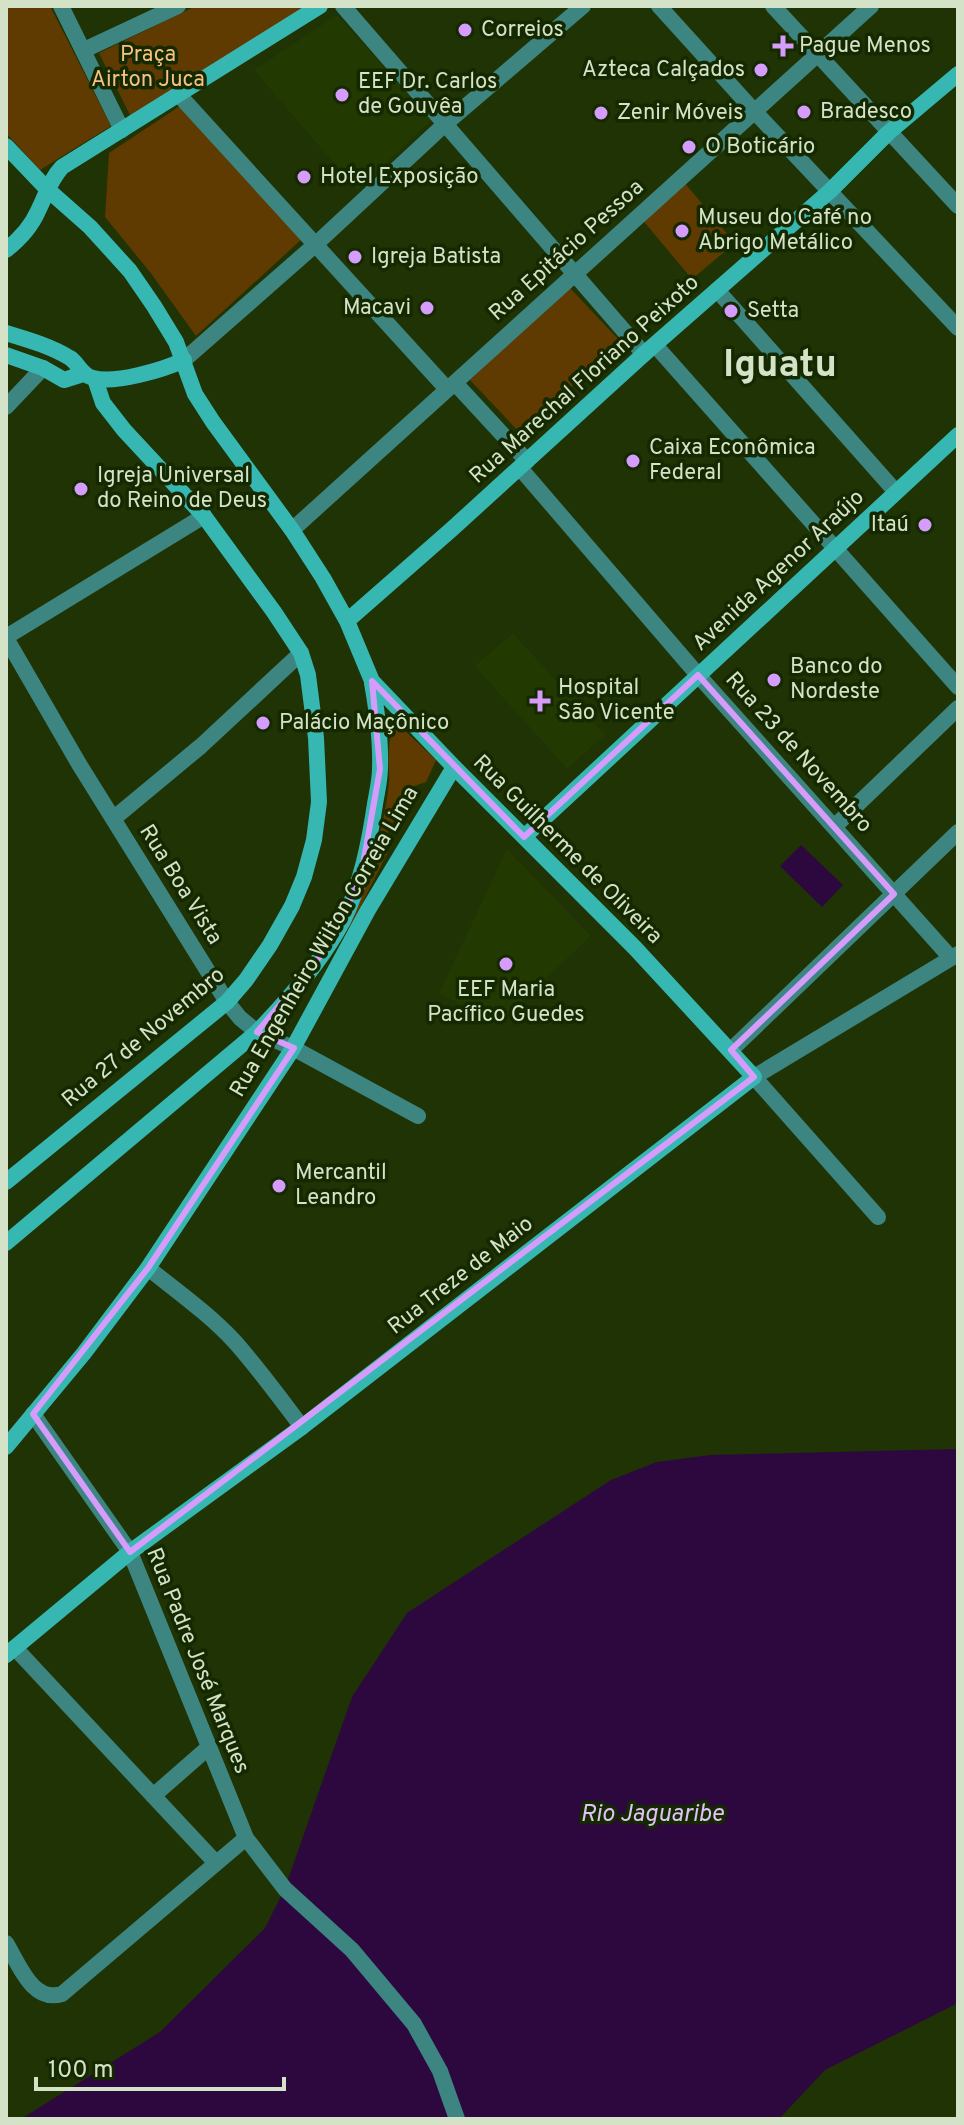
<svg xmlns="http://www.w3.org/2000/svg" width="964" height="2125" font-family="Overpass,sans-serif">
<rect width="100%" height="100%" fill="#1f3304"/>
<!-- built -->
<path fill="#223a01" d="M 337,15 L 432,120 L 357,190 L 254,70 Z
M 513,633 L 605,735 L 567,769 L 475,666 Z
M 507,849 L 591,936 L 498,1024 L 439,993 Z"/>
<!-- green -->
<path fill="#603b01" d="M 6,6 L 50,6 L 111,126 L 40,170 L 6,133 Z
M 196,6 L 304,6 L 296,15 L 131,117 L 99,53 Z
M 180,106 L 303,238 L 196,336 L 150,272 L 105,217 L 109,153 Z
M 683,181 L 735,243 L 692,279 L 640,217 Z
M 569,287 L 620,341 L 521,434 L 470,380 Z
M 396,727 L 401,727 L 436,760 L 426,782 L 411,787 L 383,843 L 388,852 L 347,933 C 365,884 384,834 389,782 C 390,766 385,739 396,727 Z"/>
<!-- water -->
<path fill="#2c083f" d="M 801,845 L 843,885 L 822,907 L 780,866 Z
M 958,1449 L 958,2003 L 825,2070 L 779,2119 L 21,2119 L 160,2032 L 265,1928 L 285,1888 L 352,1697 L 407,1613 L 611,1480 L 657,1462 L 710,1455 Z"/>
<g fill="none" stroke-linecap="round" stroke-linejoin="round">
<!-- street -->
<path stroke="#3d8581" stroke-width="16" d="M 61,6 L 122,130
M 343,6 L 644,354
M 659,6 L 755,112 L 958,328
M 773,6 L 958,206
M 84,50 L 178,6
M 179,95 L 447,389
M 717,290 L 896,492
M 655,345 L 958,687
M 184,360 L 316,244 L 444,125 L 583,6
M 455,383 L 527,461
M 6,407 L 43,368
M 520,468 L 698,675 L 951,958
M 292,530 L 871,6
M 6,637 L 204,516
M 6,638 L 79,764 L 227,1002 L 240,1018 L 257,1032 L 293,1048 L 418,1116
M 113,819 L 201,746 L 301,653
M 835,826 L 958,708
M 731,1050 L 958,832
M 878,1217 L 754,1077 L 958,954
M 148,1268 C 178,1292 209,1314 235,1342 C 259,1369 280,1398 302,1427
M 33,1414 L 130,1552 L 246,1838 L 285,1889 L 352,1950 L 414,2024 L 440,2071 L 457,2119
M 15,1648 L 216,1863
M 153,1796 L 209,1747
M 6,1943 C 19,1964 32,2003 62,1994 L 246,1838"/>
<!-- secondary -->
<path stroke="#36b7b2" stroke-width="16" d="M 6,146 L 47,189 L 90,227 L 130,271 L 154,306 L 176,342 L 195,394 L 213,422 L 292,530 L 323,578 L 347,621 L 372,681 L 454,767 L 635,948 L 754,1077 L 302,1427 L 130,1552 L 6,1655
M 6,250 C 20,239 31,227 38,211 C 46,195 50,180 62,167 L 320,6
M 6,333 C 29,340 50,346 70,358 C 79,364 81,375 93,378 C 115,384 163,370 184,360
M 6,355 L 43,368 L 64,380 L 83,374
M 347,621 L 452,529 L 644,354 L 830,191 L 888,133 L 958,74
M 524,837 L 958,435
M 6,1182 L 227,1002 L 246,980 L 270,945 L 292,906 L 304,877 L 314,840 L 319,802 L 316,738 L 308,675 L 301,653 L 274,612 L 204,516 L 124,430 L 103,403 L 95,379
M 6,1243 L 257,1032 C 289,999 321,962 343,921 C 361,884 369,844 375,804 C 377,792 380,780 380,768 C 381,739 377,711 372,683
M 6,1447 L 84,1353 L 148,1268 L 292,1050 L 368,910 L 454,767"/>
</g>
<!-- marked area -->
<path fill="none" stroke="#d59cfb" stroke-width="6" stroke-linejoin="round" d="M 698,675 L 894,894 L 731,1050 L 754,1077 L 130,1552 L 33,1414 L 148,1268 L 294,1048 L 257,1032 L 318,959 L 360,881 L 380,769 L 372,681 L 524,837 Z"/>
<!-- markers -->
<g fill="#d59cfb" stroke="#152900" stroke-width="3">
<circle cx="465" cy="30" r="8"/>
<path d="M779 34h8v8h8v8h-8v8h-8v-8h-8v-8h8z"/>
<circle cx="761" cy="70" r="8"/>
<circle cx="342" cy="95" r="8"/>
<circle cx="804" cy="112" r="8"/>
<circle cx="601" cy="113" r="8"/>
<circle cx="689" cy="147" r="8"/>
<circle cx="304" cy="177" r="8"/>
<circle cx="682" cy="231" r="8"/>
<circle cx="355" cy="257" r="8"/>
<circle cx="427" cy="308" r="8"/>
<circle cx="731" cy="311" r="8"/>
<circle cx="633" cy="461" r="8"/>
<circle cx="81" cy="489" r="8"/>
<circle cx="925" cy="525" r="8"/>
<circle cx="774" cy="680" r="8"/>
<path d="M536 689h8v8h8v8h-8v8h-8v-8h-8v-8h8z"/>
<circle cx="263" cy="723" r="8"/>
<circle cx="506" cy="964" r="8"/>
<circle cx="279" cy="1186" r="8"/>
</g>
<g text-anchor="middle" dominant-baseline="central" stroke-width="7" stroke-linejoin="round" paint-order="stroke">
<!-- poi labels -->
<g font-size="22" fill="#d4e2c8" stroke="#152900" text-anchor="start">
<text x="481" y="30">Correios</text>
<text x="799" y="46">Pague Menos</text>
<text x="745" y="70" text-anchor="end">Azteca Calçados</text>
<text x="358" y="82">EEF Dr. Carlos<tspan x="358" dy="25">de Gouvêa</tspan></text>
<text x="820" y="112">Bradesco</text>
<text x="617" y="113">Zenir Móveis</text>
<text x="705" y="147">O Boticário</text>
<text x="320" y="177">Hotel Exposição</text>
<text x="698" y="218">Museu do Café no<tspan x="698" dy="25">Abrigo Metálico</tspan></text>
<text x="371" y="257">Igreja Batista</text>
<text x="411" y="308" text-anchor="end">Macavi</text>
<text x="747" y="311">Setta</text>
<text x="649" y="448">Caixa Econômica<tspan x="649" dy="25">Federal</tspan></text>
<text x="97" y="476">Igreja Universal<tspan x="97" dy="25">do Reino de Deus</tspan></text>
<text x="909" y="525" text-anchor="end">Itaú</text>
<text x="790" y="667">Banco do<tspan x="790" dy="25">Nordeste</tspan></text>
<text x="558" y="688">Hospital<tspan x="558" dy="25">São Vicente</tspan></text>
<text x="279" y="723">Palácio Maçônico</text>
<text x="506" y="990" text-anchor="middle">EEF Maria<tspan x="506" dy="25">Pacífico Guedes</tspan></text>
<text x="295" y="1173">Mercantil<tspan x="295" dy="25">Leandro</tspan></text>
</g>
<!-- park labels -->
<g font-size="22" fill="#f7c17f" stroke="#152900">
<text x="148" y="55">Praça<tspan x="148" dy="25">Airton Juca</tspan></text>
</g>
<!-- street labels -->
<g font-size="22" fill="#d4e2c8" stroke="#152900">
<text transform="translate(567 251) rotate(-42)">Rua Epitácio Pessoa</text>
<text transform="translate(585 380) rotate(-42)">Rua Marechal Floriano Peixoto</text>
<text transform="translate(779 571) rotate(-43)">Avenida Agenor Araújo</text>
<text transform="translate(798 753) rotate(48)">Rua 23 de Novembro</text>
<text transform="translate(567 850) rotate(45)">Rua Guilherme de Oliveira</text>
<text transform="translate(180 885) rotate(58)">Rua Boa Vista</text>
<text transform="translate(325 942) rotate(-60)">Rua Engenheiro Wilton Correia Lima</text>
<text transform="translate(144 1038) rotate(-40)">Rua 27 de Novembro</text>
<text transform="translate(461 1276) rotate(-38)">Rua Treze de Maio</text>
<text transform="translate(197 1661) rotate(68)">Rua Padre José Marques</text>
</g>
<!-- water labels -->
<g font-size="24" font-style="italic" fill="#e0c2f6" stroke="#152900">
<text x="652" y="1815">Rio Jaguaribe</text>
</g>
<!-- town labels -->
<g font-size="38" font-weight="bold" fill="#d4e2c8" stroke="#152900">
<text x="780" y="366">Iguatu</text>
</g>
</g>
<!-- border -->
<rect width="964" height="2125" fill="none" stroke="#d4e2c8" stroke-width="16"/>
<!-- scale -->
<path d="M36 2077v12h248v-12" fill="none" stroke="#d4e2c8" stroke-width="4"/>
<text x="48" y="2077" font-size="24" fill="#d4e2c8" stroke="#152900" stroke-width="6" paint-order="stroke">100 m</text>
</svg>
